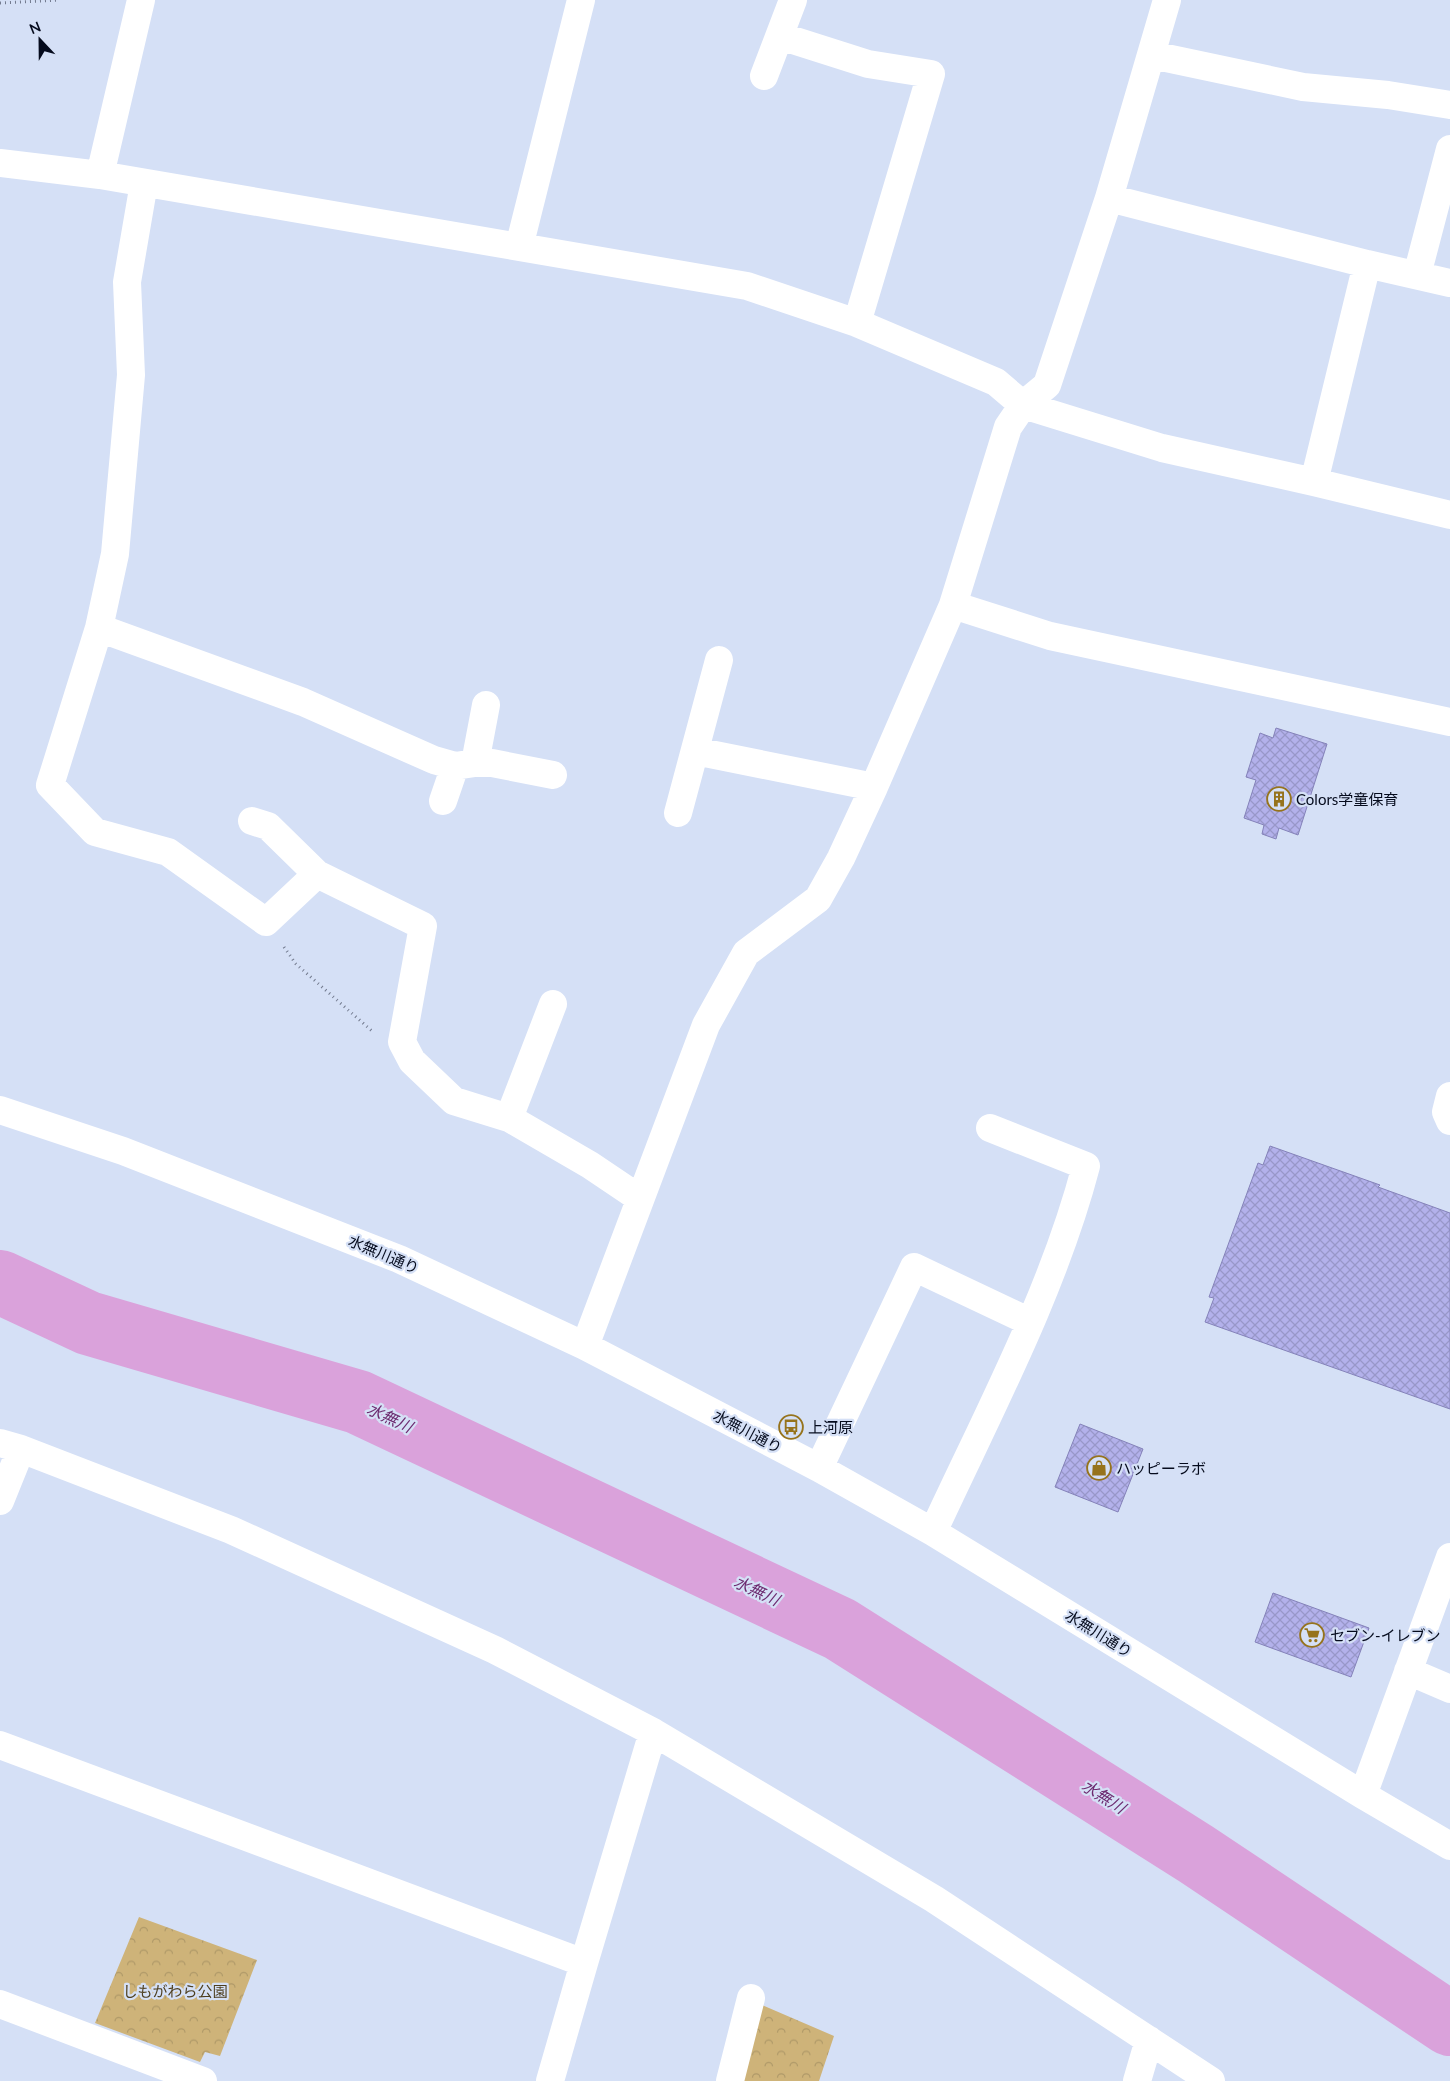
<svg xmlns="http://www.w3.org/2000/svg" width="1450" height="2081" font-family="Lato,'Noto Sans JP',sans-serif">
<defs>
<pattern id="park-crowns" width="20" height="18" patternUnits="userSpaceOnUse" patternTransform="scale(1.25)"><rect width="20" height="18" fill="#ceb379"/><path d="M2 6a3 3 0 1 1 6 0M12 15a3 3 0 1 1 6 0" fill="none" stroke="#af9968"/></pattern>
<pattern id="building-cross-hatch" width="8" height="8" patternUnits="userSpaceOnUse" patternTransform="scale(1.25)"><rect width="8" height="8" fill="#b3b1eb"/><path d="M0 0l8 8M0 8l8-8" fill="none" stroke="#9897c9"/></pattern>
</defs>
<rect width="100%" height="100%" fill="#d5e0f6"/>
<!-- park -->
<path fill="url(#park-crowns)" d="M 139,1917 L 257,1960 L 220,2056 L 205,2052 L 200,2062 L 95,2023 Z
M 762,2005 L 834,2036 L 819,2081 L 739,2081 Z"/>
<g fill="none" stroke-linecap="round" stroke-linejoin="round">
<!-- river -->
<path stroke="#daa2db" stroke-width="64" d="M 0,1282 L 88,1323 L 358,1402 L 840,1629 L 1196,1854 L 1450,2024"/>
</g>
<!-- building -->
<path fill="url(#building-cross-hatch)" stroke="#8482b9" d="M 1276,728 L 1327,744 L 1298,835 L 1279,828 L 1276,839 L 1262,834 L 1264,825 L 1244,818 L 1256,780 L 1246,777 L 1260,733 L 1273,738 Z
M 1270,1146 L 1380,1185 L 1378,1187 L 1450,1213 L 1450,1409 L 1205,1322 L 1214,1298 L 1209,1297 L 1258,1163 L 1263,1165 Z
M 1080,1424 L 1143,1449 L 1118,1512 L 1055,1487 Z
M 1273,1593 L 1369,1628 L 1351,1677 L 1255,1642 Z"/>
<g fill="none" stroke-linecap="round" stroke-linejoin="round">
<!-- path -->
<path stroke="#727a8e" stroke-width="3" stroke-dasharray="1 4" stroke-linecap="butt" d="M 0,3 L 59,0
M 284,947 L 296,964 L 372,1031"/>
<!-- minor -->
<path stroke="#fff" stroke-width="28" d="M 780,36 L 868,64 L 931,74 L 857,323
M 1152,55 L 1303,87 L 1388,95 L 1450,105
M 764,76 L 793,0
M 0,163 L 100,175 L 747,286 L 857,323 L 996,382 L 1023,405 L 1162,448 L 1314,482 L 1450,515
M 100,175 L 141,0
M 144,183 L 127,282 L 131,375 L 115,554 L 99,628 L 50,785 L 95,832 L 168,852 L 266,922 L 317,874
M 1109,198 L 1367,264 L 1450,283
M 519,247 L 581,0
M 1417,275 L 1450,149
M 1314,482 L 1367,264
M 953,605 L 1050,636 L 1450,722
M 99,628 L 303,702 L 434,760 L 455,766 L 475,763 L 492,763 L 553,775
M 695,751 L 874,787
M 475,763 L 486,705
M 443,801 L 455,766
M 678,813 L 719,660
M 252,821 L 268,826 L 317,874 L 423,926 L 402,1042 L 412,1061 L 454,1101 L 509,1118 L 590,1165 L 639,1198
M 1450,1096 L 1446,1112 L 1450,1121
M 0,1110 L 123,1151 L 399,1259 L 585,1346 L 819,1468 L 933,1532 L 1363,1795 L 1450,1846
M 509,1118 L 553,1004
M 585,1346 L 706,1025 L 746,953 L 818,899 L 841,858 L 874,787 L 953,605 L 1008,427 L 1023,405 L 1047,385 L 1109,198 L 1167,0
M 0,1443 L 21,1449 L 231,1530 L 495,1650 L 653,1732 L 934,1899 L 1211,2081
M 819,1468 L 914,1267 L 1030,1322
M 0,1501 L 21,1449
M 933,1532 C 988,1413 1053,1292 1086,1166 L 990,1128
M 1408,1671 L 1450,1689
M 0,1745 L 584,1963
M 1363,1795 L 1450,1557
M 0,2004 L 203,2081
M 550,2081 L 584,1963 L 653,1732
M 730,2081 L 751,1998
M 1137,2081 L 1149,2040"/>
</g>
<!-- icons -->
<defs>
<g id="building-ring" transform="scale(1.25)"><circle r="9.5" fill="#d5e0f6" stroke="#96731c" stroke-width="1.5"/><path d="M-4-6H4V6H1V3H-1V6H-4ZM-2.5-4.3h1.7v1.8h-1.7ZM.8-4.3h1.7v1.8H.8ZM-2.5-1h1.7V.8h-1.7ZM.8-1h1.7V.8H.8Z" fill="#96731c"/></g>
<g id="bus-ring" transform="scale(1.25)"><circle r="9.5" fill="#d5e0f6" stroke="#96731c" stroke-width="1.5"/><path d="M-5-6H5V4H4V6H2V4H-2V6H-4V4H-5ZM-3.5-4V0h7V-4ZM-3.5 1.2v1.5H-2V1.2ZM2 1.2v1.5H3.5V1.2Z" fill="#96731c"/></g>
<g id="shop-ring" transform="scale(1.25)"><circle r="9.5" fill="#d5e0f6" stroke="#96731c" stroke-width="1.5"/><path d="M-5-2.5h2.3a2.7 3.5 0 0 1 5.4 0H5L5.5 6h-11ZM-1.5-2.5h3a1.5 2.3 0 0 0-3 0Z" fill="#96731c"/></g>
<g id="supermarket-ring" transform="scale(1.25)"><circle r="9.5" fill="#d5e0f6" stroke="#96731c" stroke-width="1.5"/><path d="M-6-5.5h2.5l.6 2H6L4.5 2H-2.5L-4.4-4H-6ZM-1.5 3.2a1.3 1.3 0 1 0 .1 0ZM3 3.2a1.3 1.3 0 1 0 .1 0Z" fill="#96731c"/></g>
</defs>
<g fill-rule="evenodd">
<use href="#building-ring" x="1279" y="799"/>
<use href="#bus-ring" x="791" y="1427"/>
<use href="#shop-ring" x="1099" y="1468"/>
<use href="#supermarket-ring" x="1312" y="1635"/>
</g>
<g text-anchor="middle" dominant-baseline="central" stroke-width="4.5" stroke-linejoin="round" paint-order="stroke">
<!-- poi labels -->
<g font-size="15" fill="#050b1d" stroke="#d5e0f6" text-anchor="start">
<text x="1296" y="799">Colors学童保育</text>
<text x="808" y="1427">上河原</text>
<text x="1116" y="1468">ハッピーラボ</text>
<text x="1330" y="1635">セブン-イレブン</text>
</g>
<!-- street labels -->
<g font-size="15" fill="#050b1d" stroke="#d5e0f6">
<text transform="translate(384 1254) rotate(23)">水無川通り</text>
<text transform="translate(748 1431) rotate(28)">水無川通り</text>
<text transform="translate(1099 1633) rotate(32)">水無川通り</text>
</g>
<!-- park labels -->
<g font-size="15" fill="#4d3e1e" stroke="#d5e0f6">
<text x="175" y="1991">しもがわら公園</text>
</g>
<!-- water labels -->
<g font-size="16" font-style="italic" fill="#6d2b70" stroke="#d5e0f6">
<text transform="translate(390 1417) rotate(25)">水無川</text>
<text transform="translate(757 1590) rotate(25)">水無川</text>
<text transform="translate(1104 1796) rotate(32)">水無川</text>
</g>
</g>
<!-- north arrow -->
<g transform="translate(40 40) rotate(338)" stroke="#d5e0f6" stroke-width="4" paint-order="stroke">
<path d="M0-4L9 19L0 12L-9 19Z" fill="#050b1d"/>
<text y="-8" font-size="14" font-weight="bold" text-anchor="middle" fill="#050b1d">N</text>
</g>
</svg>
